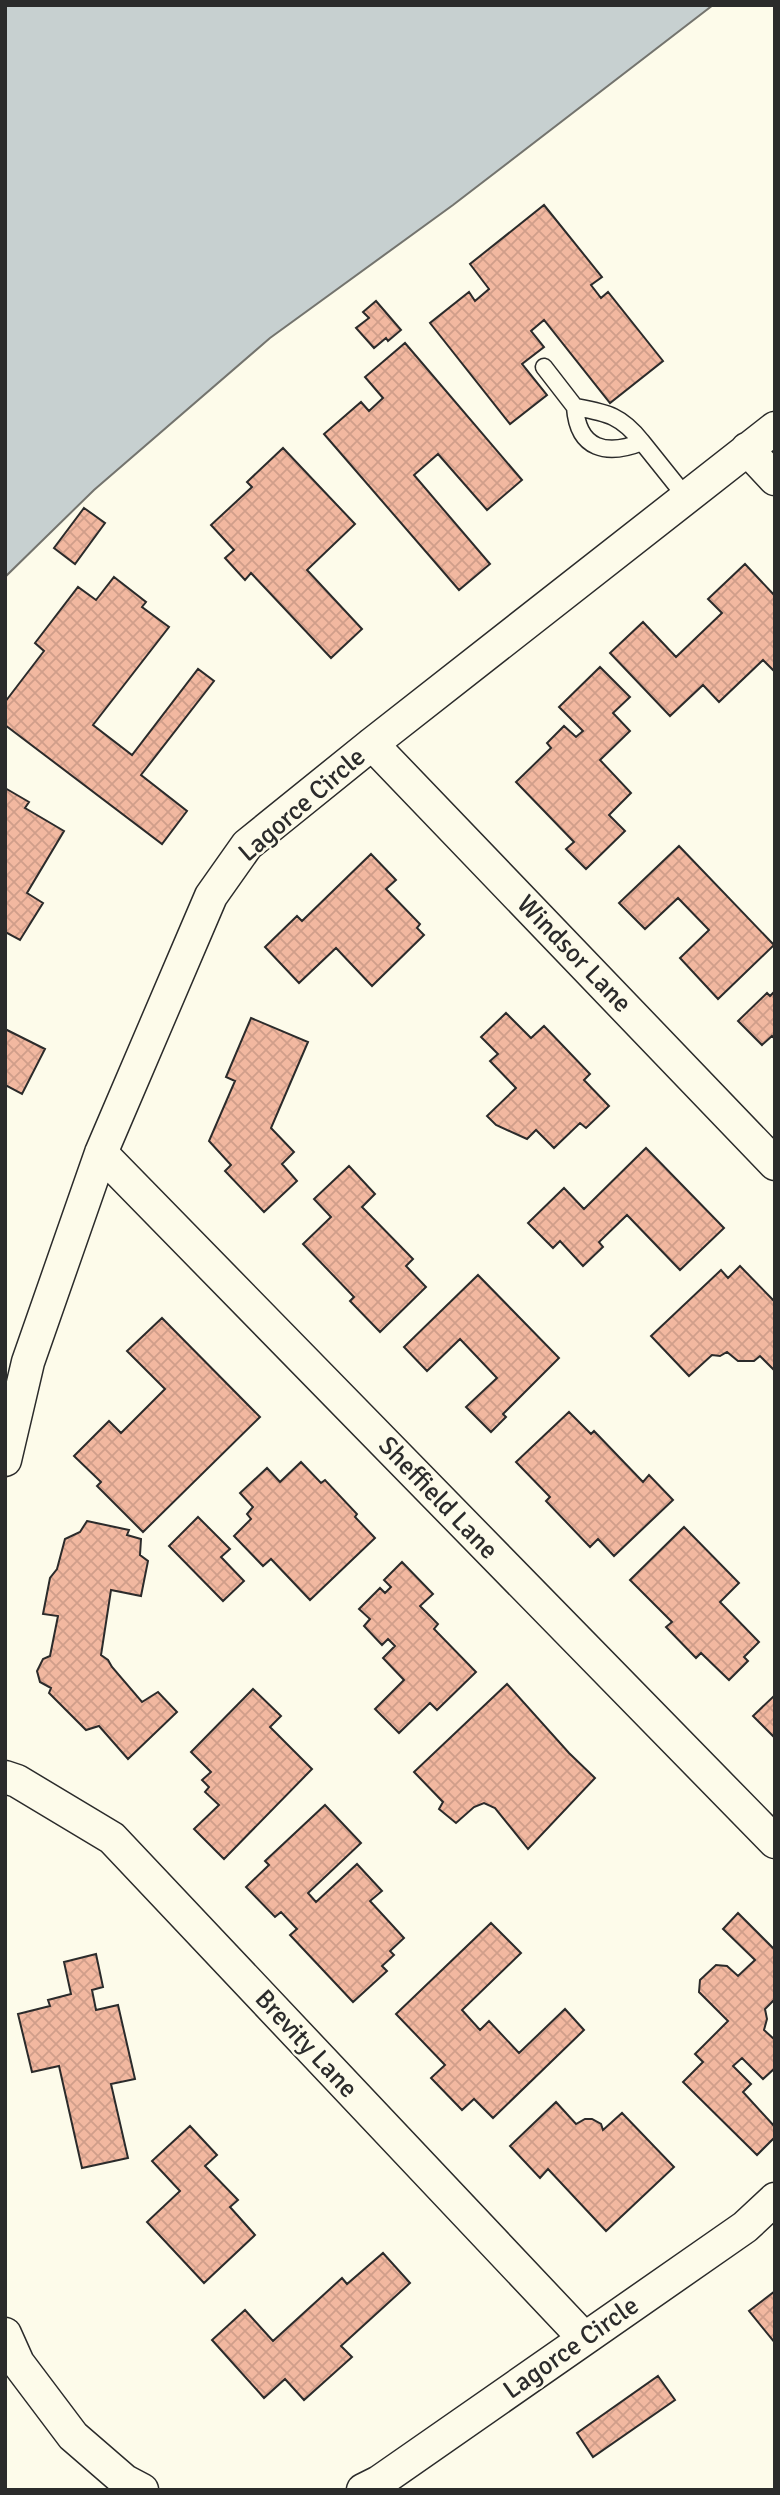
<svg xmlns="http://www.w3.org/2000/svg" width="780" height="2495" font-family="Signika,sans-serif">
<defs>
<pattern id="building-cross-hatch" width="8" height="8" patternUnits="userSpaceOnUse" patternTransform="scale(1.75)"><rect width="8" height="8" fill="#f2b8a0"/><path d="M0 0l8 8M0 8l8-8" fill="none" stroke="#d09e8a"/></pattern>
</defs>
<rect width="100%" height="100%" fill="#fdfbea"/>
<!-- water -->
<path fill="#c7d0d0" stroke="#74746e" stroke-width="2" d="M 5,5 L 713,5 L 453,205 L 270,338 L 94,490 L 5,577 Z"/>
<!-- building -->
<path fill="url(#building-cross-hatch)" stroke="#2b2b2b" stroke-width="2" d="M 544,205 L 602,277 L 591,285 L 601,298 L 608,292 L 663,361 L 610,403 L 544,320 L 531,331 L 544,347 L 522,364 L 547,395 L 510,424 L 430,323 L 469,292 L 475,301 L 489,289 L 470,264 Z
M 376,301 L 401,330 L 388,341 L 386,338 L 374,348 L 356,328 L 369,318 L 363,312 Z
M 405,343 L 522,480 L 487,510 L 438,454 L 414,475 L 490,564 L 459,590 L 324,434 L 361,402 L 369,411 L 383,398 L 365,377 Z
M 283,448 L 355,524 L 307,570 L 362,629 L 331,658 L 251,573 L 245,580 L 225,558 L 234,550 L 211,525 L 252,487 L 247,482 Z
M 84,508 L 105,523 L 75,564 L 54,548 Z
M 745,564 L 775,596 L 775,672 L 763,660 L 719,702 L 703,685 L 670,716 L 610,653 L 643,622 L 676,657 L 722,613 L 708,599 Z
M 114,577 L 146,602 L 142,607 L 169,627 L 93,725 L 132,755 L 198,669 L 214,681 L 141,775 L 187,811 L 162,844 L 5,725 L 5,702 L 44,651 L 35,643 L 78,587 L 96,600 Z
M 600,667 L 630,697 L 613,713 L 630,731 L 600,760 L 631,793 L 609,815 L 625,831 L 586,869 L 566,849 L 574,842 L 516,782 L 551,748 L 547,743 L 564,726 L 576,737 L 583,731 L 559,707 Z
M 5,788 L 29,802 L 25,808 L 64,831 L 27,893 L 43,903 L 20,940 L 5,932 Z
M 679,846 L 774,945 L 718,999 L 680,958 L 709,930 L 678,898 L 645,929 L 619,903 Z
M 371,854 L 396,880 L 386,889 L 420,924 L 417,928 L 424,935 L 372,986 L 336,948 L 299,983 L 265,947 L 297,916 L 302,921 Z
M 775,991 L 775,1039 L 772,1036 L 762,1045 L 738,1021 L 767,993 L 770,996 Z
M 506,1013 L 531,1038 L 544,1026 L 590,1074 L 584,1080 L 609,1106 L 586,1128 L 580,1123 L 554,1148 L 536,1130 L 527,1139 L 496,1125 L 487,1116 L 516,1088 L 490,1061 L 498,1054 L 481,1037 Z
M 251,1018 L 308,1042 L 271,1128 L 294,1152 L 282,1164 L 297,1181 L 264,1212 L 225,1171 L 231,1165 L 209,1141 L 235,1081 L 226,1077 Z
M 5,1029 L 45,1049 L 22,1094 L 5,1085 Z
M 646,1148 L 724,1228 L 680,1270 L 627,1215 L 599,1242 L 603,1247 L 583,1266 L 560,1241 L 553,1248 L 528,1223 L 564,1188 L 584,1209 Z
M 349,1166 L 375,1194 L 362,1207 L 413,1259 L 406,1266 L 426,1287 L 380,1332 L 350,1301 L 354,1297 L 303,1244 L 331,1217 L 314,1199 Z
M 740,1266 L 775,1302 L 775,1371 L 760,1356 L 754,1361 L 738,1361 L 727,1352 L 720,1356 L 712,1355 L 689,1376 L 651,1336 L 721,1270 L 728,1278 Z
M 478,1275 L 559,1358 L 503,1414 L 506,1417 L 491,1432 L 466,1407 L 497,1378 L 460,1339 L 427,1371 L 404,1347 Z
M 162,1318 L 260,1417 L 143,1532 L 97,1486 L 101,1482 L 74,1456 L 109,1421 L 121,1433 L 165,1389 L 127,1351 Z
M 569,1412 L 591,1434 L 594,1431 L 643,1482 L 649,1475 L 673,1500 L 614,1556 L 598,1539 L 590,1547 L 546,1501 L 550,1497 L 516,1462 Z
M 301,1462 L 321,1483 L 325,1480 L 357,1514 L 355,1517 L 375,1538 L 310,1600 L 271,1559 L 263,1566 L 234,1536 L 251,1519 L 247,1514 L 253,1507 L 240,1493 L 267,1468 L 280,1482 Z
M 198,1517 L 230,1549 L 221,1557 L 244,1581 L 223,1601 L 169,1546 Z
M 87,1521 L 129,1530 L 127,1535 L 141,1539 L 140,1555 L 148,1561 L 141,1596 L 111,1590 L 101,1655 L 108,1660 L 112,1667 L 142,1702 L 158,1692 L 177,1712 L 128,1759 L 99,1726 L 86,1730 L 49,1693 L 51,1688 L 40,1682 L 37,1671 L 43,1659 L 50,1656 L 58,1616 L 43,1614 L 50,1578 L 57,1569 L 65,1539 L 80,1532 Z
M 684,1527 L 739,1583 L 720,1602 L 759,1642 L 744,1657 L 748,1661 L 729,1680 L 701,1653 L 696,1658 L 666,1627 L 672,1622 L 630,1580 Z
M 402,1562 L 433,1594 L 420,1606 L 438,1624 L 434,1629 L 476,1672 L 437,1710 L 430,1703 L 399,1733 L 375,1709 L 404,1680 L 383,1658 L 395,1646 L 388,1639 L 382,1645 L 364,1626 L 370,1619 L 359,1609 L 380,1588 L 385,1593 L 391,1587 L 384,1580 Z
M 507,1684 L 569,1753 L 595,1778 L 528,1849 L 495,1808 L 484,1803 L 474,1807 L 456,1823 L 439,1809 L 443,1802 L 414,1772 Z
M 253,1689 L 281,1716 L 270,1727 L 312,1769 L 224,1859 L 194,1829 L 219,1805 L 205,1792 L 209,1787 L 202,1780 L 211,1772 L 191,1752 Z
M 775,1695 L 775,1738 L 753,1716 Z
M 325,1805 L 361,1843 L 308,1893 L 316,1902 L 357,1864 L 382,1891 L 370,1901 L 404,1938 L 390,1951 L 394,1955 L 382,1966 L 387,1971 L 353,2002 L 290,1935 L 297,1929 L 281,1912 L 275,1917 L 246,1887 L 269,1865 L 265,1861 Z
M 738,1913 L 775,1950 L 775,1999 L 765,2009 L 767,2019 L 764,2030 L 775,2040 L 775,2068 L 763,2079 L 742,2058 L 733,2066 L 751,2084 L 743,2092 L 775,2127 L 775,2137 L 757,2155 L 683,2082 L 703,2062 L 695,2054 L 728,2021 L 699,1992 L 700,1980 L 716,1965 L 727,1966 L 738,1976 L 755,1960 L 723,1929 Z
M 491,1923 L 521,1953 L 462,2010 L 480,2030 L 489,2021 L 519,2053 L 565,2009 L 584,2030 L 493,2118 L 474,2099 L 462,2110 L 431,2078 L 445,2065 L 396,2014 Z
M 96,1954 L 103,1987 L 92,1990 L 96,2010 L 118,2005 L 135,2079 L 111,2084 L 128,2158 L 82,2168 L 59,2066 L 32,2072 L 18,2014 L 50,2006 L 48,2000 L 71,1994 L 64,1962 Z
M 556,2102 L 576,2124 L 585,2119 L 592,2119 L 601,2124 L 603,2130 L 622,2113 L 674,2167 L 606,2231 L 548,2169 L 540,2178 L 510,2146 Z
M 190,2126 L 217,2155 L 205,2166 L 238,2200 L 230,2207 L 255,2235 L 204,2283 L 147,2222 L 180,2191 L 152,2161 Z
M 383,2253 L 410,2283 L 341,2346 L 352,2357 L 304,2400 L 285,2379 L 264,2398 L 212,2340 L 245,2310 L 273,2341 L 342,2278 L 347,2284 Z
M 775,2291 L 775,2343 L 749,2311 Z
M 658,2376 L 675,2400 L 593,2457 L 577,2433 Z"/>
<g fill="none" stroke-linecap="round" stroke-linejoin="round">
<!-- service casing -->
<g stroke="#2b2b2b" stroke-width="19">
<path id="service" d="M 544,367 L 575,407
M 642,442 C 621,415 607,413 575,407 C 578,450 607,456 642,442 L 686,497"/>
</g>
<!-- minor casing -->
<g stroke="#2b2b2b" stroke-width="35">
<path id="minor" d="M 747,449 L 775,479
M 372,744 L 775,1164
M 101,1153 L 775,1842
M 5,1460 L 28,1362 L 101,1153 L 211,896 L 247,845 L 372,744 L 775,428
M 5,1777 L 17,1781 L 112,1838 L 584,2338
M 5,2334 L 18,2363 L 73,2436 L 125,2481 L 142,2490
M 363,2490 L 379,2482 L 745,2227 L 775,2199"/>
</g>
<!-- service -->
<use href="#service" stroke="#fdfbea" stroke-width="16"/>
<!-- minor -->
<use href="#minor" stroke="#fdfbea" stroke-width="32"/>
</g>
<g text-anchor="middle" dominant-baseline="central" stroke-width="5" stroke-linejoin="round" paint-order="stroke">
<!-- street labels -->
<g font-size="26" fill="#2b2b2b" stroke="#fdfbea">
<text transform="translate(302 805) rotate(-41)">Lagorce Circle</text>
<text transform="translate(574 954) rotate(46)">Windsor Lane</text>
<text transform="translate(438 1498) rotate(46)">Sheffield Lane</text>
<text transform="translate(306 2044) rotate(47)">Brevity Lane</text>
<text transform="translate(571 2348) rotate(-35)">Lagorce Circle</text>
</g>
</g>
<!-- border -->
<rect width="780" height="2495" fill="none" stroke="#2b2b2b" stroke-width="14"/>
</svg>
